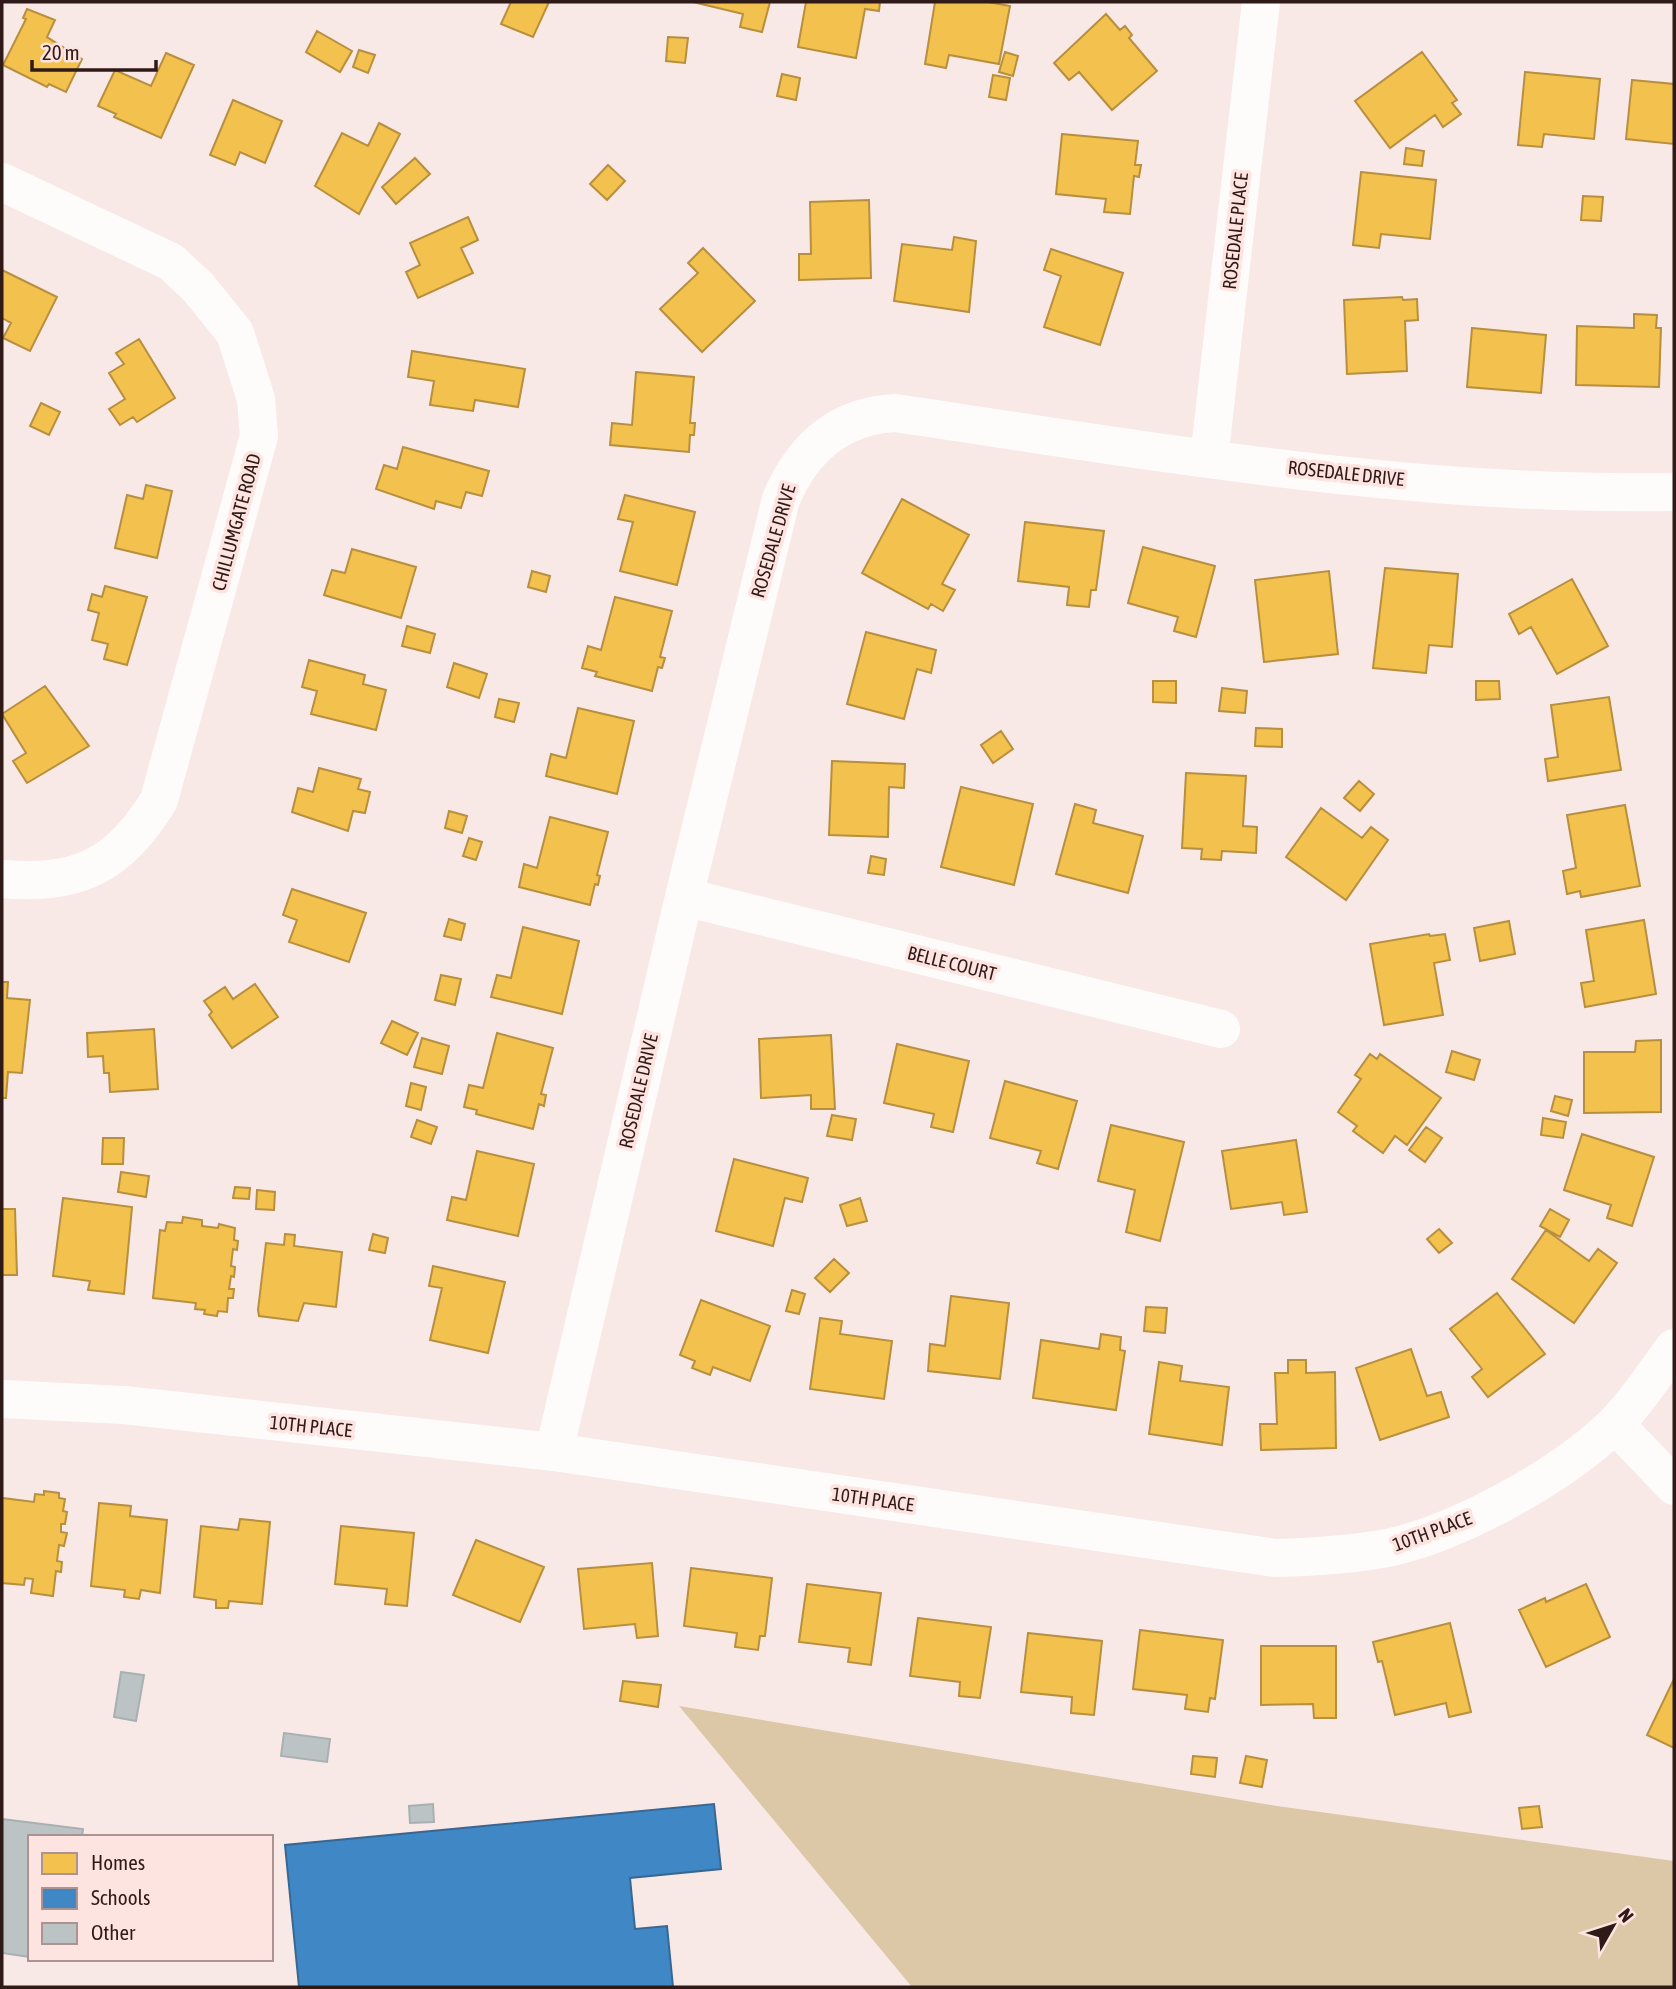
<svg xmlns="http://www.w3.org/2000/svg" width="1676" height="1989" font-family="'Asap Condensed',sans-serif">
<rect width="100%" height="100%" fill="#f8e9e7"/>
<!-- forest -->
<path fill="#dcc7a7" d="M 679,1706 L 1277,1806 L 1674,1861 L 1674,1987 L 912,1987 Z"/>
<!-- homes -->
<path fill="#f2c14e" stroke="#b88f3e" stroke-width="2" d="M 511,2 L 549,2 L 533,37 L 501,24 Z
M 693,2 L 770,2 L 762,32 L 740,27 L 743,14 Z
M 806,2 L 880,2 L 879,11 L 865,9 L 856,58 L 798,47 Z
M 935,2 L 988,2 L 1010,6 L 999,64 L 949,55 L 946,68 L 925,64 Z
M 27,9 L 55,20 L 47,37 L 82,59 L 66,92 L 49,84 L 47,87 L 3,65 L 26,19 L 23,18 Z
M 1106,14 L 1120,30 L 1125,26 L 1132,35 L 1129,38 L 1157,71 L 1112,110 L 1079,72 L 1069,80 L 1054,63 Z
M 317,31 L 352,51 L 340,72 L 306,52 Z
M 668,37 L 688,38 L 685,63 L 666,61 Z
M 359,50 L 375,55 L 368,73 L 353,67 Z
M 1005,52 L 1018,56 L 1013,76 L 999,72 Z
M 1422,52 L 1457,100 L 1452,103 L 1461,114 L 1443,127 L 1435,115 L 1390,148 L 1355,101 Z
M 166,53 L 194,65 L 161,138 L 114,117 L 116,114 L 98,106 L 115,70 L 151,86 Z
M 1525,72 L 1600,79 L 1594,139 L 1544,134 L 1542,147 L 1518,145 Z
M 782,74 L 800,78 L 796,100 L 777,96 Z
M 993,75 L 1010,78 L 1006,100 L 989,97 Z
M 1632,80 L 1674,84 L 1674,144 L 1626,139 Z
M 233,100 L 282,121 L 265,163 L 240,152 L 235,165 L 210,155 Z
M 379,123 L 400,134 L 359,214 L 315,186 L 342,133 L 368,146 Z
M 1062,134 L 1138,141 L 1135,165 L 1141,165 L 1139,177 L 1134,176 L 1130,214 L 1104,212 L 1106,199 L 1056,194 Z
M 1406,148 L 1424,151 L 1422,166 L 1404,164 Z
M 415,158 L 430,174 L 396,204 L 382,187 Z
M 608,165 L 625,181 L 607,200 L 590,184 Z
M 1361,172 L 1436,180 L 1430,239 L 1381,234 L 1379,248 L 1353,245 Z
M 1583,196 L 1603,197 L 1601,221 L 1581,220 Z
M 869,200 L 871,278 L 799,280 L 799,254 L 811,254 L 810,202 Z
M 468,217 L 478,240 L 461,248 L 473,273 L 418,298 L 406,272 L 420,265 L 410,243 Z
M 954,237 L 976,241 L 969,312 L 894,301 L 902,244 L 952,250 Z
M 703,248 L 755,301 L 702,352 L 660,309 L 698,273 L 688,263 Z
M 1051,249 L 1123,273 L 1100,345 L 1044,327 L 1061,276 L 1044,270 Z
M 2,270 L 57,297 L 30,351 L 3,338 L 11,323 L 2,318 Z
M 1402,297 L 1403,300 L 1417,299 L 1418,320 L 1405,321 L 1407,371 L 1347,374 L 1344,300 Z
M 1634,314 L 1657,315 L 1656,328 L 1661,328 L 1659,387 L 1576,385 L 1577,326 L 1634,328 Z
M 1472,328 L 1546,335 L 1541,393 L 1467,387 Z
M 139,339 L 175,398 L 137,422 L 133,417 L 120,425 L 109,409 L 125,399 L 109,373 L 124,364 L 116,353 Z
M 412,351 L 525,369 L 518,407 L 475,400 L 473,411 L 430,405 L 434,381 L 408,377 Z
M 636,372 L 694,377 L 690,423 L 695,423 L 694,435 L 690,435 L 689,452 L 610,445 L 612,423 L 632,425 Z
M 41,403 L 60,412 L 49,435 L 30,426 Z
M 403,447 L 489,471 L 482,496 L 466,492 L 461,508 L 436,501 L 434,509 L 376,489 L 384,465 L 397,469 Z
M 146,485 L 172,491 L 157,558 L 115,548 L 127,495 L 143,499 Z
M 625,495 L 695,512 L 677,585 L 620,571 L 633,522 L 618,519 Z
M 902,499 L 969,535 L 942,584 L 955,590 L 943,611 L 931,604 L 928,609 L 862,573 Z
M 1025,522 L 1104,531 L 1096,590 L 1091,590 L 1089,607 L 1067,605 L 1069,587 L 1018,581 Z
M 1143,547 L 1215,566 L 1196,637 L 1174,631 L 1178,617 L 1128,603 Z
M 352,549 L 416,567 L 401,618 L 324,595 L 332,570 L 345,573 Z
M 1385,568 L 1458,574 L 1452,647 L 1429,645 L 1426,673 L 1373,668 Z
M 532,571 L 550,576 L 546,592 L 528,587 Z
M 1329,571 L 1338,654 L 1264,662 L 1255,580 Z
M 1572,579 L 1608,646 L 1557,674 L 1531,627 L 1519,634 L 1509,614 Z
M 105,586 L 147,597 L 127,665 L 104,659 L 108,644 L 92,640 L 99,613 L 88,610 L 92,594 L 102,597 Z
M 615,597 L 672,611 L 660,657 L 665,658 L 662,668 L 658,667 L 652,691 L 595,676 L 597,672 L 582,668 L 588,646 L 601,650 Z
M 407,626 L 435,634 L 430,653 L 402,646 Z
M 866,632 L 936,650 L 931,673 L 917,669 L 904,719 L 847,704 Z
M 309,660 L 365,675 L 363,684 L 386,690 L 376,730 L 311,714 L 317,691 L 302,687 Z
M 454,663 L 487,674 L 479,698 L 447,687 Z
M 1153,681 L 1176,681 L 1176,703 L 1153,702 Z
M 1476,681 L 1499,681 L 1500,699 L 1476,700 Z
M 45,686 L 89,746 L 27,783 L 13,761 L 26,753 L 2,714 Z
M 1222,688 L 1247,691 L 1245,713 L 1219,711 Z
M 1609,697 L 1621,770 L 1548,781 L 1545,759 L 1558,757 L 1551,705 Z
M 499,699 L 519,703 L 514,722 L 495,717 Z
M 578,708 L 634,721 L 617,794 L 546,776 L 551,754 L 566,758 Z
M 1256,728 L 1282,729 L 1282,747 L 1255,746 Z
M 1001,731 L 1013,749 L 993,763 L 981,745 Z
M 832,761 L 905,764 L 904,788 L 889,787 L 888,837 L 829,835 Z
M 319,768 L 361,779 L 358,789 L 370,792 L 365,813 L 353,811 L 348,831 L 292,812 L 298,788 L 313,792 Z
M 1186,773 L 1246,776 L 1243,826 L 1257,827 L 1256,853 L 1222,851 L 1221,860 L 1201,859 L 1202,849 L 1182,848 Z
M 1359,781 L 1374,794 L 1360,811 L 1344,798 Z
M 961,787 L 1033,804 L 1014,885 L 941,867 Z
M 1075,804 L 1096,810 L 1093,823 L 1143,836 L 1128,893 L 1056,874 Z
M 1625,805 L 1640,886 L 1581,897 L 1580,891 L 1567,894 L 1563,871 L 1576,868 L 1567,815 Z
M 1321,808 L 1362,838 L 1371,827 L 1388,840 L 1346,900 L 1286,857 Z
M 449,811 L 467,816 L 462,833 L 445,828 Z
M 550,817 L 608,832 L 597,875 L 600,876 L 598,885 L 595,884 L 590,905 L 519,887 L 524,864 L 537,868 Z
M 469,838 L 482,842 L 476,860 L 463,856 Z
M 871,856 L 886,859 L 884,875 L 868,873 Z
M 292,889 L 366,913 L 349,962 L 289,942 L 297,920 L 283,915 Z
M 449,919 L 465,924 L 461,940 L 444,936 Z
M 1644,920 L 1656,994 L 1585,1007 L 1581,983 L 1594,981 L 1586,930 Z
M 1509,921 L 1515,954 L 1480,961 L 1474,928 Z
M 523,927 L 579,941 L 562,1014 L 491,997 L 497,975 L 511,978 Z
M 1429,934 L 1430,936 L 1445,934 L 1450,960 L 1434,963 L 1443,1015 L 1384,1025 L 1370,944 Z
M 441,975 L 461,979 L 455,1005 L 435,1000 Z
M 2,982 L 8,982 L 7,998 L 30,1000 L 22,1073 L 8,1072 L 6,1098 L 2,1098 Z
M 255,984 L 278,1017 L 232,1048 L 209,1015 L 212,1012 L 204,1001 L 225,987 L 233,999 Z
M 392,1021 L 418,1033 L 407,1055 L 381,1043 Z
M 154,1029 L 158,1089 L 110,1092 L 109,1073 L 104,1073 L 103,1056 L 88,1057 L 87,1033 Z
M 497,1033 L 553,1048 L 541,1094 L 546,1095 L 544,1106 L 539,1104 L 533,1129 L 476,1114 L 477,1110 L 464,1107 L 469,1085 L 483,1088 Z
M 831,1035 L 835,1109 L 811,1109 L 811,1095 L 761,1098 L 759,1039 Z
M 422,1038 L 449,1046 L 442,1074 L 414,1067 Z
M 1661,1040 L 1661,1112 L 1584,1113 L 1584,1052 L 1635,1052 L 1636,1041 Z
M 897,1044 L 969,1061 L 953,1132 L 931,1127 L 934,1114 L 884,1103 Z
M 1452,1051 L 1480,1060 L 1474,1080 L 1446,1072 Z
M 1370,1054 L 1377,1059 L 1380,1054 L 1441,1098 L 1407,1145 L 1395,1136 L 1383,1153 L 1353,1131 L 1357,1126 L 1338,1112 L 1361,1079 L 1355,1075 Z
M 1005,1081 L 1077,1101 L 1058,1169 L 1037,1163 L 1041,1151 L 990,1138 Z
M 411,1083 L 426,1087 L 421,1110 L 406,1106 Z
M 1555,1096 L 1572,1100 L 1568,1116 L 1551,1111 Z
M 832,1115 L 856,1119 L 852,1140 L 827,1136 Z
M 1543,1118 L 1566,1122 L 1563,1138 L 1541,1135 Z
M 417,1120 L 437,1127 L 431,1144 L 411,1137 Z
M 1111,1125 L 1184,1142 L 1160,1241 L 1126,1232 L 1135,1190 L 1098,1181 Z
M 1426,1127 L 1442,1138 L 1425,1162 L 1409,1150 Z
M 1582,1134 L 1654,1157 L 1632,1226 L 1607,1218 L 1611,1205 L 1564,1190 Z
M 103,1138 L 124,1138 L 123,1164 L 102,1164 Z
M 1296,1140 L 1307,1212 L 1284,1215 L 1282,1202 L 1231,1209 L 1222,1151 Z
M 477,1151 L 534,1164 L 518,1236 L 447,1220 L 452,1197 L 466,1200 Z
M 734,1159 L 808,1178 L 802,1202 L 785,1198 L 773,1246 L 716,1231 Z
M 121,1172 L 149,1176 L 146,1197 L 118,1192 Z
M 235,1187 L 250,1188 L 249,1199 L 233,1198 Z
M 257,1190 L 275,1192 L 274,1210 L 256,1209 Z
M 63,1198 L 132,1207 L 124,1294 L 88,1290 L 90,1281 L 53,1276 Z
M 860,1198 L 867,1221 L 847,1226 L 840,1205 Z
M 2,1209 L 15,1209 L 17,1275 L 2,1275 Z
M 1550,1209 L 1569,1220 L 1560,1237 L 1540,1226 Z
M 183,1217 L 202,1220 L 202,1226 L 218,1228 L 219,1224 L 235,1228 L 234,1240 L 238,1241 L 237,1250 L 233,1249 L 231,1266 L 235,1267 L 234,1277 L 231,1276 L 229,1289 L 234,1289 L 233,1298 L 228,1298 L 227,1312 L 218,1311 L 217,1316 L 204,1314 L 205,1310 L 195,1309 L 196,1303 L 153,1298 L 160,1230 L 165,1231 L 167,1222 L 182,1223 Z
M 1439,1229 L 1452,1243 L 1439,1253 L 1427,1239 Z
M 1546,1230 L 1589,1261 L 1598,1249 L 1617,1263 L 1574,1323 L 1512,1279 Z
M 285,1234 L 295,1235 L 294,1246 L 342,1252 L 336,1307 L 304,1303 L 298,1321 L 259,1316 L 258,1310 L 266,1243 L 284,1245 Z
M 373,1234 L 388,1238 L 385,1253 L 369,1250 Z
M 834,1259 L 849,1273 L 830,1292 L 815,1278 Z
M 433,1266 L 505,1282 L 488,1353 L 430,1340 L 442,1288 L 429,1286 Z
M 792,1290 L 805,1294 L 799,1314 L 786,1311 Z
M 1497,1293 L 1545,1354 L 1488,1397 L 1472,1377 L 1482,1369 L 1450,1329 Z
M 951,1296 L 1009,1303 L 1000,1379 L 928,1371 L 930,1344 L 945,1346 Z
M 701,1300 L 770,1326 L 750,1381 L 713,1367 L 710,1375 L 692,1368 L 695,1361 L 680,1355 Z
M 1146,1307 L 1167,1308 L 1165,1333 L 1144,1331 Z
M 820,1318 L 842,1321 L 840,1334 L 892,1341 L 884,1399 L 810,1389 Z
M 1101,1334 L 1121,1337 L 1120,1350 L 1125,1351 L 1116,1410 L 1033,1398 L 1041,1340 L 1099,1349 Z
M 1411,1349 L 1427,1396 L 1441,1392 L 1449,1417 L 1380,1440 L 1356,1368 Z
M 1288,1360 L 1306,1360 L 1306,1373 L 1335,1372 L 1336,1448 L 1261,1450 L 1260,1424 L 1277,1424 L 1275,1373 L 1288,1373 Z
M 1159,1362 L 1182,1366 L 1180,1381 L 1229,1387 L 1222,1445 L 1149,1434 Z
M 44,1491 L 59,1493 L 59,1498 L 65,1499 L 63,1511 L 67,1512 L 65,1524 L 61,1524 L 61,1532 L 67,1533 L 64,1546 L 59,1545 L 57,1561 L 62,1562 L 61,1572 L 56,1571 L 53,1596 L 31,1593 L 33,1579 L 25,1578 L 24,1585 L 2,1583 L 2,1498 L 34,1502 L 35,1494 L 44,1495 Z
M 99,1503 L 131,1506 L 130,1516 L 167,1520 L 160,1593 L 141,1590 L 139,1599 L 124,1597 L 125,1590 L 91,1586 Z
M 240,1519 L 270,1522 L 262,1604 L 229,1601 L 228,1608 L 216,1608 L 216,1600 L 194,1597 L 201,1526 L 238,1530 Z
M 341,1526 L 414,1533 L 407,1606 L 385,1604 L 387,1589 L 335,1584 Z
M 476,1540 L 544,1567 L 520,1622 L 453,1595 Z
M 652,1563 L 658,1636 L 637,1638 L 635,1624 L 584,1629 L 578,1569 Z
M 691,1568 L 772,1578 L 765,1636 L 760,1636 L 758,1650 L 735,1647 L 737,1633 L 684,1626 Z
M 807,1584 L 881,1593 L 871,1665 L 848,1662 L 850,1648 L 799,1642 Z
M 1586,1584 L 1610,1637 L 1546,1667 L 1519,1610 L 1545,1598 L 1546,1602 Z
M 918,1618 L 991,1627 L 980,1698 L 959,1696 L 960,1682 L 910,1676 Z
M 1450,1623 L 1471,1712 L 1449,1717 L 1446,1703 L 1395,1715 L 1382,1661 L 1378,1662 L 1373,1642 Z
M 1140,1630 L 1223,1640 L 1215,1699 L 1210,1698 L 1208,1712 L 1185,1709 L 1187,1695 L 1133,1689 Z
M 1028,1633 L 1102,1641 L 1094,1715 L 1071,1713 L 1072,1697 L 1021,1692 Z
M 1261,1646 L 1336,1646 L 1336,1718 L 1314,1718 L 1313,1704 L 1261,1705 Z
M 623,1681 L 661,1685 L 658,1707 L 620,1701 Z
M 1673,1681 L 1674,1682 L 1674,1748 L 1647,1735 Z
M 1193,1756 L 1217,1758 L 1215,1777 L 1191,1774 Z
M 1246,1756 L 1267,1760 L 1262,1787 L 1240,1783 Z
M 1539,1806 L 1542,1827 L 1522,1829 L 1519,1808 Z"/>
<!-- schools -->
<path fill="#3f88c5" stroke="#3a6791" stroke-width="2" d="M 714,1804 L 721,1869 L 630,1878 L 635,1929 L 667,1926 L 673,1987 L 299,1987 L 285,1845 Z"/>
<!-- building -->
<path fill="#bcc3c4" stroke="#a8b0b1" stroke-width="2" d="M 121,1672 L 144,1675 L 136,1721 L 114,1717 Z
M 284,1733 L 330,1739 L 327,1762 L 281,1756 Z
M 433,1804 L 434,1822 L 410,1823 L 409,1806 Z
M 2,1819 L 83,1829 L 82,1837 L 30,1837 L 30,1957 L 2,1953 Z"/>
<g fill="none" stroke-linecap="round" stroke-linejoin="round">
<!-- minor -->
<path stroke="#fefcfb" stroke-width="38" d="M 2,182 L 171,262 L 198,287 L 235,333 L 256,399 L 259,436 L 159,800 C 120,865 78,886 2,879
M 1209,459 L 1261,2
M 684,897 L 1221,1029
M 2,1399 L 124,1405 L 554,1452 L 1275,1558 C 1313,1557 1350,1555 1387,1548 C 1459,1533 1563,1475 1615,1424 C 1637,1402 1655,1373 1674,1348
M 1615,1424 L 1674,1486
M 554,1452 L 684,897 L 781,499 C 803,448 839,416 895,413 C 1152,451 1413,497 1674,492"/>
</g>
<g text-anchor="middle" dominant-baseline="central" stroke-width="7" stroke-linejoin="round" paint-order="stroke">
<!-- street labels -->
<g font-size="19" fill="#301a18" stroke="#fee4e1">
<text transform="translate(1235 231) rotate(-84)">ROSEDALE PLACE</text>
<text transform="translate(1346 473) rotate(6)">ROSEDALE DRIVE</text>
<text transform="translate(236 522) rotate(-75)">CHILLUMGATE ROAD</text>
<text transform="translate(773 541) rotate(-74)">ROSEDALE DRIVE</text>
<text transform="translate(952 963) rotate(14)">BELLE COURT</text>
<text transform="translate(638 1091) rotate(-77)">ROSEDALE DRIVE</text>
<text transform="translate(311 1426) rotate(6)">10TH PLACE</text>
<text transform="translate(873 1499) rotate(8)">10TH PLACE</text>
<text transform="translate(1432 1531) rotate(-20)">10TH PLACE</text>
</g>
</g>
<!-- border -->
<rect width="1676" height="1989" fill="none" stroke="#301a18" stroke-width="7"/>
<!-- legend -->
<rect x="28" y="1835" width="245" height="126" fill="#fee4e1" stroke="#ac9391" stroke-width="2"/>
<rect x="42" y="1853" width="35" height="21" fill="#f2c14e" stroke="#ac9391" stroke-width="2"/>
<text x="91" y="1870" font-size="21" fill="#301a18">Homes</text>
<rect x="42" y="1888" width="35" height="21" fill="#3f88c5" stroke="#ac9391" stroke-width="2"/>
<text x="91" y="1905" font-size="21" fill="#301a18">Schools</text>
<rect x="42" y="1923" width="35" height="21" fill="#bcc3c4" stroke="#ac9391" stroke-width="2"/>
<text x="91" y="1940" font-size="21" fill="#301a18">Other</text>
<!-- north arrow -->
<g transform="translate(1613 1926) rotate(51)" stroke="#fee4e1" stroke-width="5" paint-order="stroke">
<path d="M0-5L12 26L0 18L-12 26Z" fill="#301a18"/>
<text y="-10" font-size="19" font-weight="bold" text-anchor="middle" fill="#301a18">N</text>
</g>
<!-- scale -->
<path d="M32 60v10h124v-10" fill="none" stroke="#301a18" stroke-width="3.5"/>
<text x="42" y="60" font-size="21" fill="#301a18" stroke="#fee4e1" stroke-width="5" paint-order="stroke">20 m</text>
</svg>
